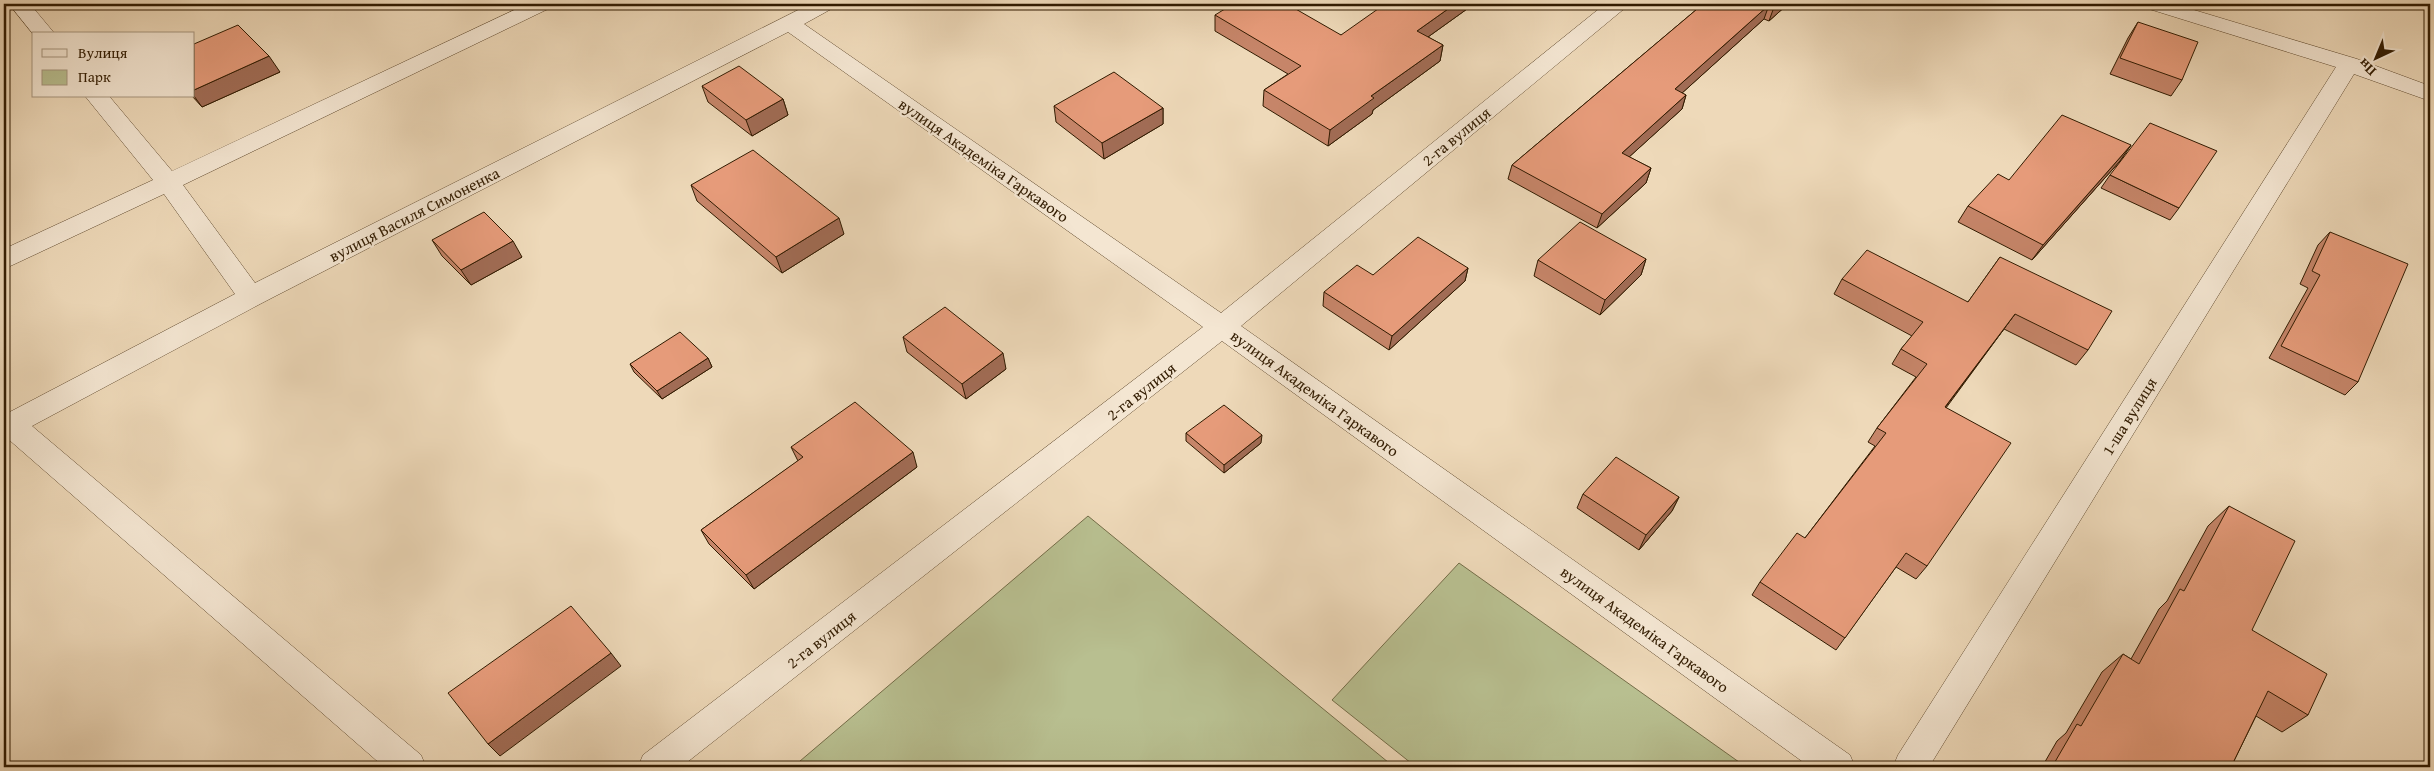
<svg xmlns="http://www.w3.org/2000/svg" width="2434" height="771" font-family="'Gentium Book Plus',serif">
<rect width="100%" height="100%" fill="#eed9b9"/>
<filter id="stains"><feTurbulence type="fractalNoise" baseFrequency=".004" numOctaves="4"/><feColorMatrix values="0 0 0 0 .2 0 0 0 0 .09 0 0 0 0 .02 0 0 0 .5 -.17"/></filter>
<radialGradient id="worn" r=".72"><stop offset=".6" stop-color="#630" stop-opacity="0"/><stop offset="1" stop-color="#630" stop-opacity=".3"/></radialGradient>
<!-- green -->
<path fill="#b8bf90" stroke="#746d48" d="M 1088,516 L 1394,767 L 793,767 Z
M 1459,563 L 1746,767 L 1416,767 L 1332,700 Z"/>
<g fill="none" stroke-linecap="round" stroke-linejoin="round">
<!-- minor casing -->
<g stroke="#604a2f" stroke-width="1">
<path id="minor" d="M 9,4 L 30,4 L 55,34 L 34,35 Z
M 527,4 L 554,4 L 550,8 L 183,185 L 255,283 L 810,4 L 836,4 L 833,8 L 804,24 L 1221,313 L 1605,4 L 1628,4 L 1625,8 L 1241,326 L 1850,755 L 1855,767 L 1810,767 L 1222,341 L 681,767 L 638,767 L 643,755 L 1203,327 L 788,32 L 260,304 L 32,426 L 421,755 L 426,767 L 384,767 L 7,438 L 4,439 L 4,415 L 235,294 L 164,194 L 4,269 L 4,249 L 153,180 L 85,96 L 109,96 L 172,171 Z
M 2143,4 L 2174,4 L 2357,59 L 2430,86 L 2430,101 L 2354,74 L 1929,767 L 1893,767 L 1898,755 L 2336,67 L 2146,8 Z"/>
</g>
<!-- minor -->
<use href="#minor" fill="#f4e6d2" fill-rule="evenodd"/>
</g>
<!-- wall -->
<path fill="#c68569" stroke="#311b01" d="M 1474,4 L 1428,37 L 1443,45 L 1440,61 L 1373,110 L 1372,114 L 1328,146 L 1263,106 L 1264,90 L 1288,74 L 1215,31 L 1215,15 L 1341,35 Z
M 1703,4 L 1788,4 L 1769,21 L 1764,19 L 1682,93 L 1686,95 L 1682,109 L 1629,157 L 1651,168 L 1646,183 L 1597,228 L 1508,179 L 1512,165 Z
M 2138,22 L 2182,80 L 2171,96 L 2110,74 L 2128,38 Z
M 194,44 L 280,72 L 202,107 L 192,96 L 194,96 Z
M 702,86 L 783,99 L 788,115 L 752,136 L 708,102 Z
M 1054,106 L 1163,108 L 1163,124 L 1104,159 L 1056,122 Z
M 2131,145 L 2120,161 L 2032,260 L 1958,222 L 1968,206 L 2009,180 Z
M 2110,175 L 2179,208 L 2170,220 L 2101,188 Z
M 691,185 L 844,234 L 782,273 L 697,201 Z
M 2330,232 L 2358,382 L 2345,395 L 2269,358 L 2308,288 L 2300,284 L 2318,245 Z
M 432,240 L 522,257 L 471,285 L 442,256 Z
M 2000,257 L 2088,350 L 2076,365 L 2004,329 L 1946,408 L 1927,566 L 1916,579 L 1896,567 L 1836,650 L 1752,595 L 1760,582 L 1805,538 L 1875,446 L 1868,442 L 1877,428 L 1916,377 L 1892,364 L 1901,349 L 1912,336 L 1834,294 L 1842,279 L 1968,302 Z
M 1646,259 L 1641,275 L 1600,315 L 1534,276 L 1538,260 Z
M 1468,268 L 1465,281 L 1389,350 L 1323,306 L 1324,292 L 1373,275 Z
M 903,337 L 1006,369 L 966,399 L 907,352 Z
M 708,358 L 712,367 L 662,399 L 634,372 L 630,364 Z
M 1186,433 L 1261,443 L 1224,473 L 1186,441 Z
M 791,447 L 917,467 L 754,589 L 709,544 L 701,530 L 798,461 Z
M 1583,494 L 1679,497 L 1672,511 L 1639,550 L 1577,508 Z
M 2229,506 L 2252,630 L 2308,715 L 2282,732 L 2256,716 L 2231,767 L 2042,767 L 2057,741 L 2066,733 L 2102,672 L 2123,654 L 2131,659 L 2159,609 L 2167,601 L 2208,526 Z"/>
<!-- shaded-wall -->
<path fill="#a16c55" stroke="#311b01" d="M 1455,4 L 1474,4 L 1414,47 L 1417,31 Z
M 1778,4 L 1788,4 L 1769,21 L 1774,7 Z
M 1769,5 L 1764,19 L 1670,104 L 1675,89 Z
M 1443,45 L 1440,61 L 1373,110 L 1372,114 L 1328,146 L 1330,130 L 1371,96 Z
M 269,56 L 280,72 L 202,107 L 194,96 L 194,90 Z
M 1686,95 L 1682,109 L 1617,168 L 1622,153 Z
M 783,99 L 788,115 L 752,136 L 746,120 Z
M 1163,108 L 1163,124 L 1104,159 L 1102,143 Z
M 2131,145 L 2120,161 L 2032,260 L 2043,245 Z
M 1651,168 L 1646,183 L 1597,228 L 1602,214 Z
M 839,218 L 844,234 L 782,273 L 776,257 Z
M 513,241 L 522,257 L 471,285 L 461,270 Z
M 1646,259 L 1641,275 L 1600,315 L 1605,300 Z
M 1468,268 L 1465,281 L 1389,350 L 1392,336 Z
M 2015,314 L 2004,329 L 1935,421 L 1945,407 Z
M 1003,353 L 1006,369 L 966,399 L 962,384 Z
M 708,358 L 712,367 L 662,399 L 657,391 Z
M 1262,435 L 1261,443 L 1224,473 L 1224,465 Z
M 913,452 L 917,467 L 754,589 L 746,575 Z
M 1679,497 L 1672,511 L 1639,550 L 1646,535 Z
M 611,653 L 621,666 L 500,756 L 488,744 Z"/>
<!-- building -->
<path fill="#e69b7a" stroke="#311b01" d="M 1233,4 L 1287,4 L 1341,35 L 1385,4 L 1455,4 L 1417,31 L 1443,45 L 1371,96 L 1374,98 L 1330,130 L 1264,90 L 1301,66 L 1215,15 Z
M 1703,4 L 1778,4 L 1774,7 L 1769,5 L 1675,89 L 1686,95 L 1622,153 L 1651,168 L 1602,214 L 1512,165 Z
M 2138,22 L 2198,42 L 2182,80 L 2120,58 Z
M 238,25 L 269,56 L 194,90 L 194,44 Z
M 739,66 L 783,99 L 746,120 L 702,86 Z
M 1114,72 L 1163,108 L 1102,143 L 1054,106 Z
M 2062,115 L 2131,145 L 2043,245 L 1968,206 L 1998,174 L 2009,180 Z
M 2150,123 L 2217,151 L 2179,208 L 2110,175 Z
M 753,150 L 839,218 L 776,257 L 691,185 Z
M 484,212 L 513,241 L 461,270 L 432,240 Z
M 1580,222 L 1646,259 L 1605,300 L 1538,260 Z
M 2330,232 L 2408,264 L 2358,382 L 2281,346 L 2320,275 L 2312,271 Z
M 1418,237 L 1468,268 L 1392,336 L 1324,292 L 1357,265 L 1373,275 Z
M 1867,250 L 1968,302 L 2000,257 L 2112,311 L 2088,350 L 2015,314 L 1945,407 L 2011,443 L 1927,566 L 1906,553 L 1845,638 L 1760,582 L 1797,533 L 1805,538 L 1886,433 L 1877,428 L 1927,364 L 1901,349 L 1923,322 L 1842,279 Z
M 945,307 L 1003,353 L 962,384 L 903,337 Z
M 680,332 L 708,358 L 657,391 L 630,364 Z
M 855,402 L 913,452 L 746,575 L 701,530 L 803,457 L 791,447 Z
M 1224,405 L 1262,435 L 1224,465 L 1186,433 Z
M 1616,457 L 1679,497 L 1646,535 L 1583,494 Z
M 2229,506 L 2295,541 L 2252,630 L 2327,674 L 2308,715 L 2268,691 L 2231,767 L 2052,767 L 2077,724 L 2081,726 L 2123,654 L 2139,664 L 2180,589 L 2184,591 Z
M 571,606 L 611,653 L 488,744 L 448,693 Z"/>
<g text-anchor="middle" dominant-baseline="central" stroke-width="4.5" stroke-linejoin="round" paint-order="stroke">
<!-- street labels -->
<g font-size="16" fill="#311b01" stroke="#f4e6d2">
<text transform="translate(1456 136) rotate(-39)">2-га вулиця</text>
<text transform="translate(984 160) rotate(35)">вулиця Академіка Гаркавого</text>
<text transform="translate(414 214) rotate(-27)">вулиця Василя Симоненка</text>
<text transform="translate(1141 391) rotate(-38)">2-га вулиця</text>
<text transform="translate(1315 393) rotate(36)">вулиця Академіка Гаркавого</text>
<text transform="translate(2129 416) rotate(-58)">1-ша вулиця</text>
<text transform="translate(1645 629) rotate(36)">вулиця Академіка Гаркавого</text>
<text transform="translate(821 639) rotate(-38)">2-га вулиця</text>
</g>
</g>
<!-- margin -->
<rect width="2434" height="771" fill="none" stroke="#eed9b9" stroke-width="20"/>
<rect x="5" y="5" width="2424" height="761" fill="none" stroke="#311b01" stroke-width="2.5"/>
<rect x="10" y="10" width="2414" height="751" fill="none" stroke="#311b01"/>
<!-- legend -->
<rect x="32" y="32" width="162" height="65" fill="#f4e6d2" stroke="#a6957e"/>
<rect x="42" y="49" width="25" height="8" fill="#f4e6d2" stroke="#a6957e"/>
<text x="78" y="58" font-size="15" fill="#311b01">Вулиця</text>
<rect x="42" y="70" width="25" height="15" fill="#b8bf90" stroke="#a6957e"/>
<text x="78" y="82" font-size="15" fill="#311b01">Парк</text>
<!-- north arrow -->
<g transform="translate(2376 58) rotate(224)" stroke="#f4e6d2" stroke-width="4" paint-order="stroke">
<path d="M0-4L9 19L0 12L-9 19Z" fill="#311b01"/>
<text y="-8" font-size="14" font-weight="bold" text-anchor="middle" fill="#311b01">Пн</text>
</g>
<rect width="100%" height="100%" filter="url(#stains)"/>
<rect width="100%" height="100%" fill="url(#worn)"/>
</svg>
